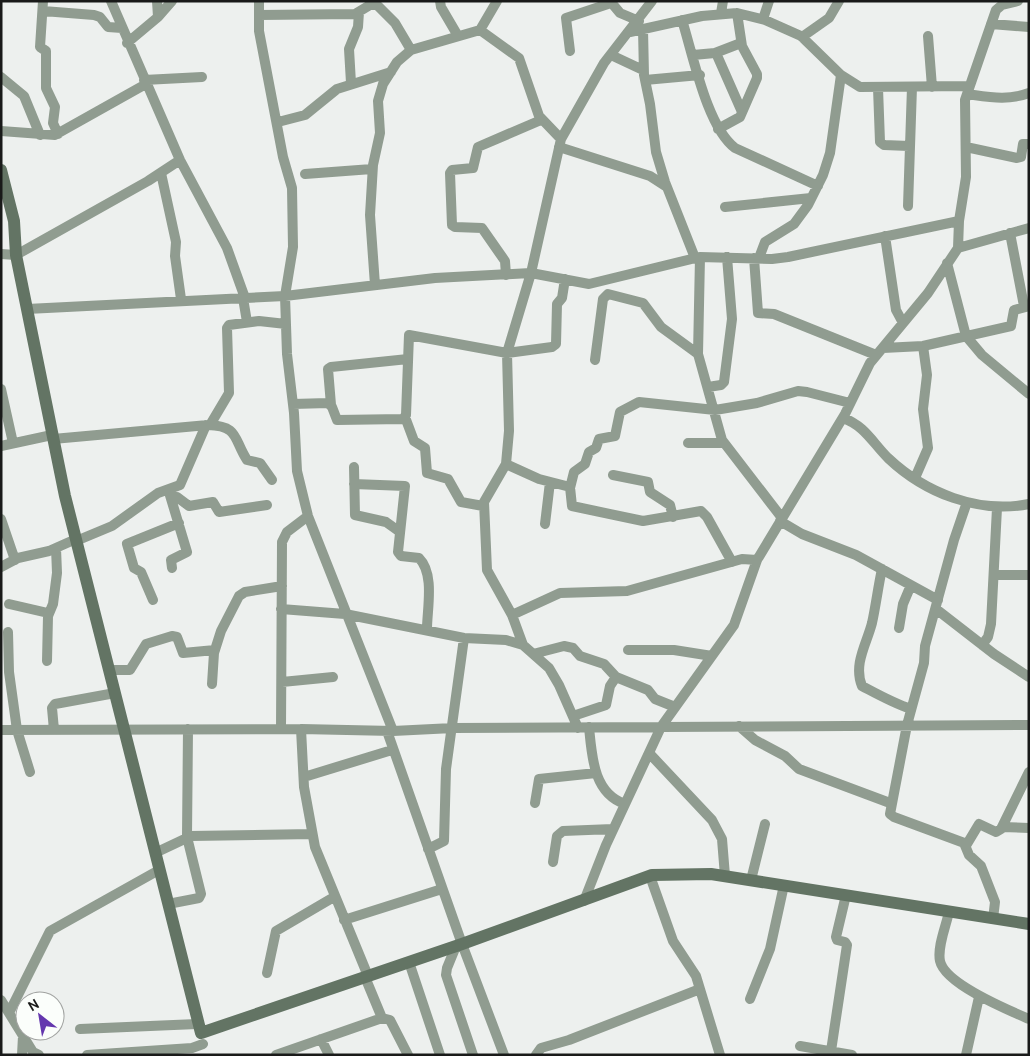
<svg xmlns="http://www.w3.org/2000/svg" width="1030" height="1056" font-family="Cabin,sans-serif">
<rect width="100%" height="100%" fill="#edf0ee"/>
<g fill="none" stroke-linecap="round" stroke-linejoin="round">
<!-- minor -->
<path stroke="#909c90" stroke-width="10" d="M 43,1 L 40,47 L 46,51 L 46,88 L 55,107 L 53,123 L 58,134
M 111,1 L 180,160 L 227,248 L 245,298
M 157,1 L 158,17
M 259,1 L 259,31 L 283,157 L 292,188 L 293,247 L 285,296 L 287,354 L 294,413 L 297,471 L 308,516 L 393,731
M 440,1 L 441,7 L 458,36
M 610,1 L 620,13 L 639,21
M 43,11 L 94,15 L 100,17 L 108,27 L 122,28
M 721,13 L 723,1
M 259,15 L 355,14 L 370,5 L 377,5 L 395,23 L 411,50
M 763,19 L 769,1
M 682,20 C 693,55 707,127 735,148 L 818,186
M 991,24 L 1029,27
M 643,29 L 644,75 L 650,104 L 656,152 L 665,182 L 695,258
M 480,30 L 519,58 L 539,116 L 561,139
M 630,32 L 702,16 L 737,13 L 765,20 L 801,36 L 841,75 L 860,87 L 969,86
M 928,36 L 932,87
M 802,37 L 829,18 L 839,1
M 127,43 L 158,17 L 172,1
M 570,51 L 566,18 L 611,3
M 716,53 L 742,112
M 611,55 L 643,70
M 693,55 L 715,53 L 741,43
M 1,77 L 24,96 L 40,135
M 144,80 L 202,77
M 645,80 L 700,75
M 351,83 L 349,49 L 358,27 L 359,12
M 878,88 L 880,142 L 884,145 L 909,146
M 967,94 C 989,97 1008,101 1029,93
M 278,122 L 305,115 L 337,89 L 391,72
M 718,129 L 740,117 L 757,78 L 757,74 L 742,46 L 737,13
M 1,131 L 55,135 L 146,84
M 559,147 L 650,176 L 667,187
M 966,147 L 1017,158 L 1021,157 L 1023,144 L 1029,144
M 161,173 L 176,242 L 175,256 L 181,299
M 305,174 L 372,169
M 908,206 L 912,87
M 725,207 L 811,198
M 1010,233 L 1024,306
M 885,236 L 896,310 L 903,323
M 958,248 L 1029,228
M 1,254 L 16,255 L 148,181 L 180,160
M 700,257 L 698,354 L 722,440 L 782,518
M 754,258 L 758,313 L 774,314 L 876,355
M 759,258 L 765,242 L 794,224 L 808,205 L 823,175 L 830,153 L 841,75
M 947,263 L 966,336 L 982,355 L 1029,394
M 506,275 L 505,261 L 482,228 L 455,227 L 452,225 L 450,173 L 452,170 L 473,168 L 478,147 L 541,120
M 375,285 L 370,215 L 373,165 L 380,133 L 378,101 L 383,84 L 397,62 L 411,50 L 480,30 L 497,1
M 243,298 L 247,322
M 27,309 L 285,296 L 435,278 L 531,273 L 561,139 L 604,63 L 652,1
M 883,348 L 923,346 L 1011,326 L 1014,310 L 1029,306
M 595,360 L 603,299 L 608,294 L 643,303 L 661,327 L 698,354
M 708,387 L 721,385 L 724,382 L 732,319 L 727,257
M 1,389 L 13,443
M 293,404 L 328,403 L 332,407 L 337,420 L 403,419 L 406,415 L 409,335 L 507,353 L 552,347 L 556,344 L 557,304 L 562,298 L 565,279
M 331,405 L 328,369 L 331,367 L 408,359
M 405,417 L 414,441 L 425,448 L 427,473 L 448,479 L 461,502 L 483,506
M 843,418 C 865,426 872,442 888,458 C 925,493 978,514 1029,504
M 210,425 L 229,393 L 227,328 L 229,325 L 259,321 L 286,324
M 53,439 L 208,425 C 239,426 233,438 247,460 L 260,463 L 272,480
M 688,443 L 724,443
M 1,446 L 52,435
M 506,464 L 539,479 L 570,487 L 572,506 L 643,521 L 701,511 L 707,517 L 732,562
M 354,467 L 355,515 L 386,522 L 400,532
M 613,475 L 648,482 L 650,492 L 670,505 L 673,517
M 915,478 L 928,448 L 923,409 L 927,375 L 923,346
M 354,484 L 405,486 L 398,552 L 401,556 L 419,558 C 435,574 427,609 427,629
M 570,488 L 574,472 L 585,464 L 589,452 L 596,448 L 599,439 L 615,436 L 620,412 L 639,402 L 715,410 L 757,403 L 798,391 L 807,392 L 850,403
M 169,492 L 187,552 L 171,560 L 172,568
M 171,497 L 177,497 L 189,506 L 213,502 L 219,512 L 267,505
M 967,502 L 954,540 L 925,646 L 924,663 L 907,725 L 890,814 L 894,817 L 967,844 L 979,824 L 996,832 L 1001,829 L 1029,772
M 1,519 L 15,560
M 780,521 L 802,534 L 856,555 L 938,600
M 545,524 L 550,482
M 76,541 L 112,526 L 158,493 L 180,485 L 206,425
M 1,567 L 18,558 L 49,551 L 76,539
M 882,569 C 878,587 876,605 872,623 C 867,643 853,664 862,686 C 879,695 893,703 911,709
M 995,575 L 1029,575
M 153,600 L 141,572 L 134,568 L 127,544 L 179,523
M 9,604 L 48,613
M 281,609 L 345,614 L 464,638 L 506,640 L 523,645
M 936,609 L 994,654 L 1029,677
M 512,615 L 560,593 L 627,591 L 742,559 L 757,560
M 899,628 L 903,604 L 911,585
M 8,632 L 9,672 L 17,730 L 30,772
M 982,645 L 988,637 L 991,624 L 997,508
M 628,650 L 674,650 L 712,656
M 533,654 L 564,646 L 573,648 L 580,656 L 604,664 L 616,677 L 648,690 L 655,699 L 675,707
M 47,661 L 48,616 L 53,604 L 57,573 L 56,548
M 110,670 L 130,670 L 146,644 L 172,636 L 177,637 L 183,653 L 215,650
M 282,682 L 333,677
M 212,684 L 214,653 L 221,631 L 239,596 L 245,592 L 282,586
M 573,716 L 606,705 L 610,686 L 616,677
M 739,726 L 755,740 L 785,756 L 799,769 L 890,803
M 589,727 C 592,756 593,793 625,804
M 578,728 L 559,685 L 549,668 L 523,645 L 512,615 L 487,570 L 484,502 L 506,464 L 509,431 L 507,353 L 531,273 L 589,284 L 700,257 L 772,259 L 788,257 L 959,221
M 281,729 L 282,542 L 287,532 L 308,516
M 301,729 L 304,787 L 315,847 L 368,976
M 1,730 L 301,729 L 393,731 L 453,728 L 1029,725
M 54,730 L 52,708 L 55,704 L 115,693
M 387,731 L 462,944 L 504,1055
M 649,753 L 712,820 L 722,839 L 725,876
M 304,777 L 392,750
M 535,803 L 539,779 L 596,773
M 1002,827 L 1029,828
M 964,843 L 969,855 L 981,866 L 995,902 L 993,919
M 428,849 L 444,841 L 446,769 L 464,638
M 155,853 L 191,836 L 312,834
M 553,862 L 557,836 L 563,831 L 613,829
M 650,876 L 673,941 L 696,976 L 720,1055
M 751,880 L 765,824
M 584,901 L 606,845 L 661,727 L 734,625 L 757,560 L 845,414 L 870,363 L 928,293 L 958,248 L 959,221 L 966,177 L 965,100 L 996,10 L 1002,5 L 1018,1
M 168,904 L 199,898 L 201,894 L 187,837 L 188,729
M 949,912 C 946,926 937,947 940,961 C 945,984 1008,1010 1029,1019
M 344,920 L 442,889
M 456,946 L 447,968 L 446,975 L 473,1055
M 409,962 L 440,1055
M 267,973 L 276,931 L 334,897
M 365,977 L 382,1018
M 750,999 L 770,949 L 784,885
M 1,1000 L 33,1052 L 39,1055
M 9,1013 L 50,931 L 159,870
M 80,1029 L 197,1024
M 321,1039 L 329,1055
M 800,1046 L 852,1055
M 831,1051 L 847,945 L 845,942 L 837,940 L 836,937 L 846,895
M 22,1055 L 23,1036
M 87,1055 L 192,1048 L 203,1044
M 276,1055 L 382,1018 L 390,1020 L 408,1055
M 536,1055 L 541,1048 L 569,1040 L 700,989
M 966,1055 L 979,997"/>
<!-- secondary -->
<path stroke="#637464" stroke-width="12" d="M 1,170 L 14,221 L 16,255 L 65,496 L 201,1033 L 462,944 L 652,875 L 711,874 L 1029,924"/>
</g>
<!-- border -->
<rect width="1030" height="1056" fill="none" stroke="#191a19" stroke-width="5"/>
<!-- north arrow -->
<g transform="translate(40 1016) rotate(329)"><circle r="24" fill="#fbfefb" stroke="#a1a3a1"/>
<path d="M0-4L9 19L0 12L-9 19Z" fill="#6437ae"/>
<text y="-8" font-size="14" font-weight="bold" text-anchor="middle" fill="#191a19">N</text>
</g>
</svg>
